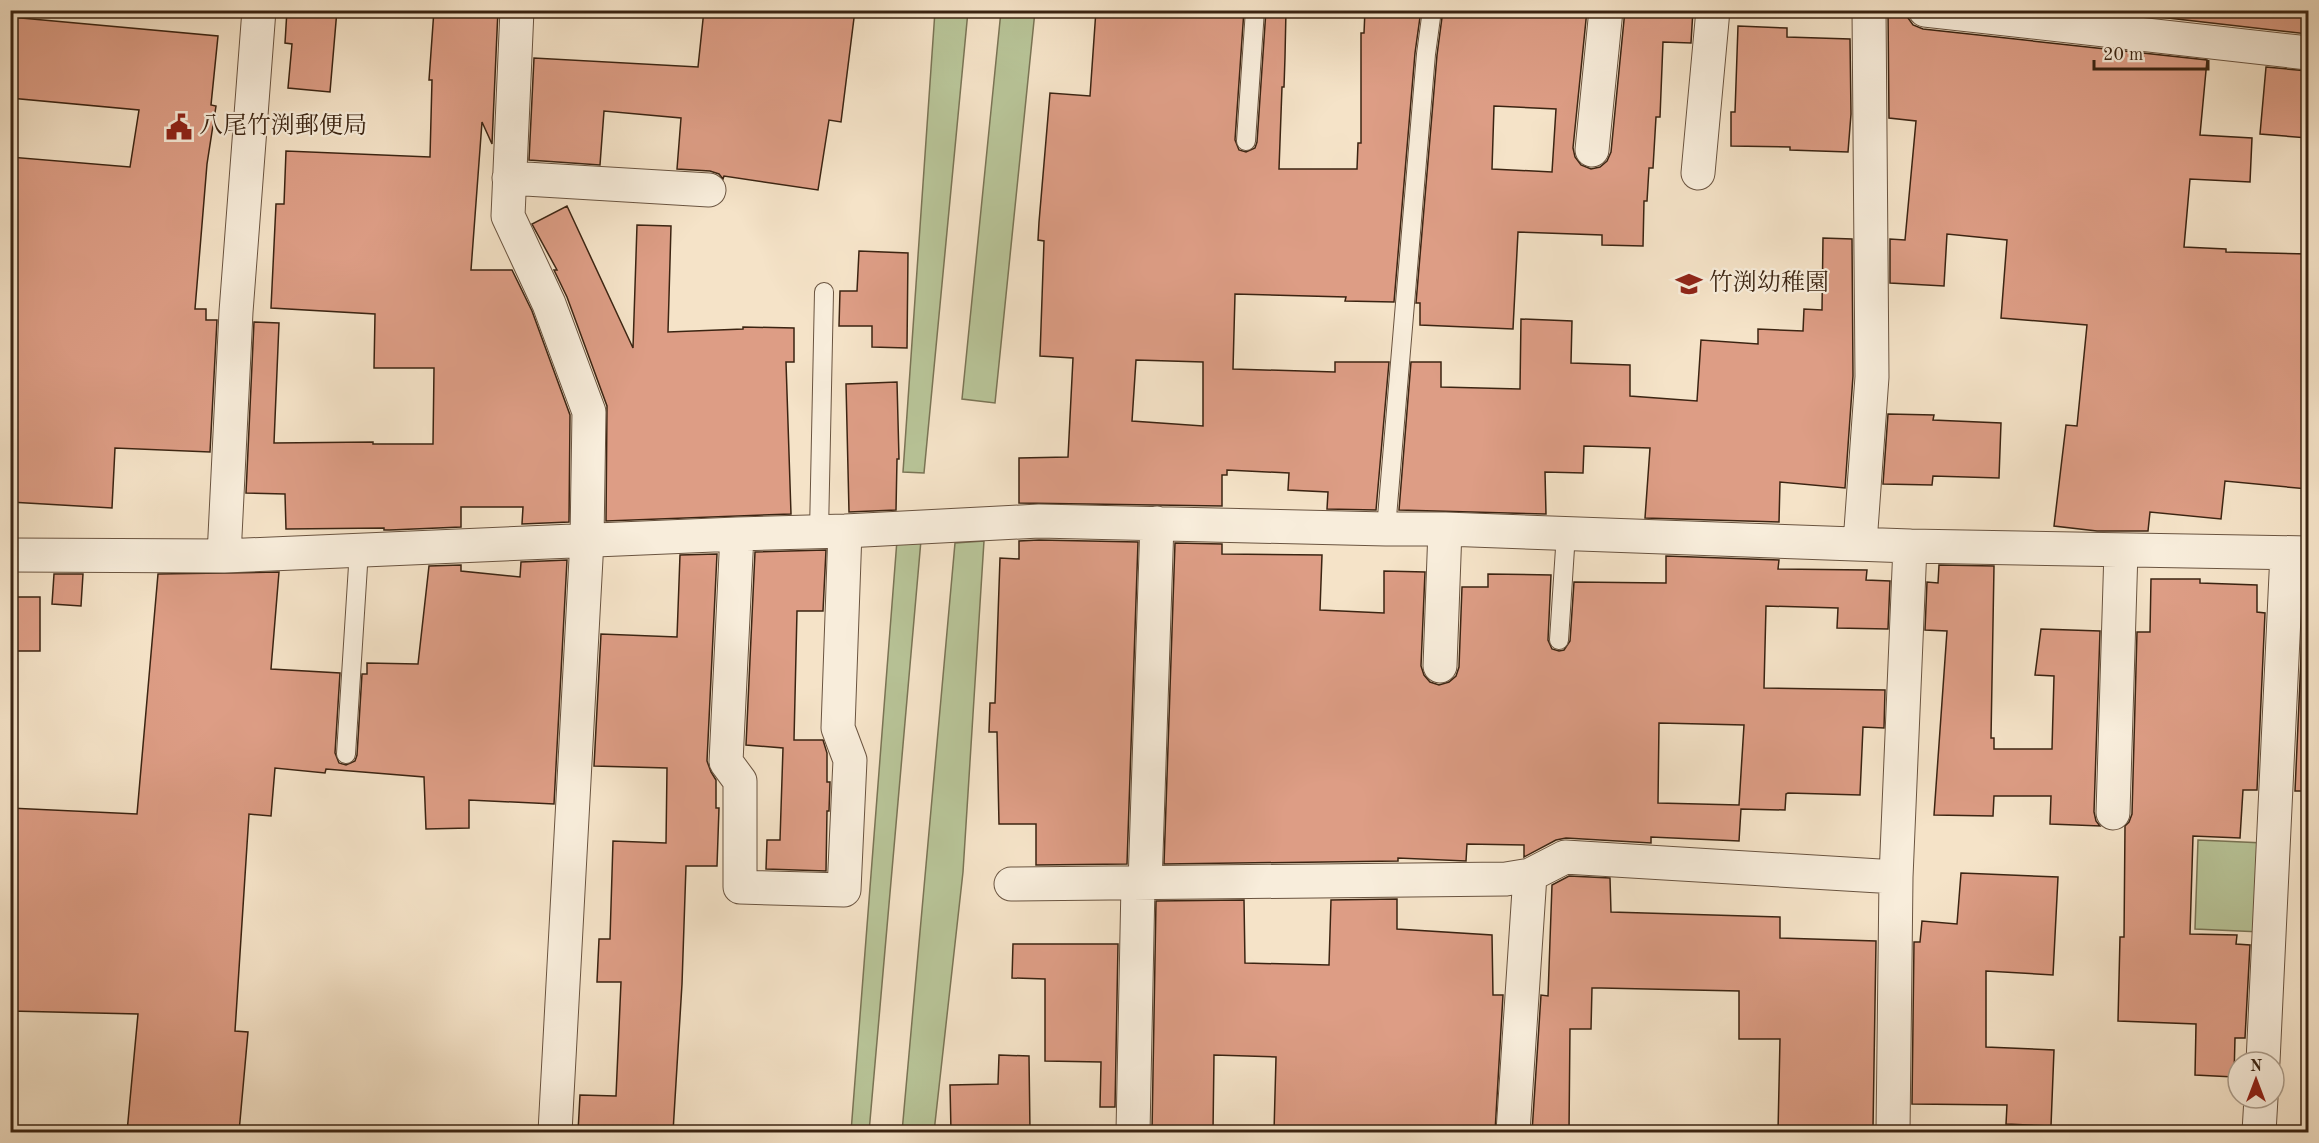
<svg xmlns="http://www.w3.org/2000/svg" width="2319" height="1143" font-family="'Old Standard TT','Noto Serif JP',serif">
<rect width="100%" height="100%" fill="#f5e3c8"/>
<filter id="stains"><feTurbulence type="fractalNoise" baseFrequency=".00333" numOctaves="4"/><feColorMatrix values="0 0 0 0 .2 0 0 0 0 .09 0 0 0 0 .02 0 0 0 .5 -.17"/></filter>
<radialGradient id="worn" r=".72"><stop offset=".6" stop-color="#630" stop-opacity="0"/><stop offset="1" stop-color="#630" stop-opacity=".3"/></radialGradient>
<!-- green -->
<path fill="#b8c498" stroke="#7a7455" stroke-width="1.5" d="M 935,11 L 968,11 L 924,473 L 903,472 Z
M 1001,11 L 1035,11 L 995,403 L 962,399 Z
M 897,540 L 921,540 L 869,1132 L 851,1132 Z
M 984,541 L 963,872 L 934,1132 L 902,1132 L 955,543 Z
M 2198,840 L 2264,843 L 2261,932 L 2195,929 Z"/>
<!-- building -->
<path fill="#dd9d85" stroke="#3b2412" stroke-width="1.5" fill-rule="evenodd" d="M 287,10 L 337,10 L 330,92 L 288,88 L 292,44 L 285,43 Z
M 434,10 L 498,10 L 492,144 L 482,122 L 471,270 L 512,270 L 532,311 L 570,415 L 569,522 L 522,524 L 523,507 L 461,507 L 461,527 L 390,530 L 384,530 L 384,528 L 286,529 L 285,494 L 246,493 L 254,322 L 279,323 L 274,443 L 373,442 L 373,444 L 433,444 L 434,368 L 374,368 L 375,314 L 271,308 L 276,204 L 284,204 L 286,151 L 430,157 L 432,80 L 429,80 Z
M 704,10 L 749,13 L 749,10 L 855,10 L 841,122 L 829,120 L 818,190 L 724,176 L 723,179 L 719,174 L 710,171 L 677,169 L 681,118 L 604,111 L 600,165 L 529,160 L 534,58 L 698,67 Z
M 1096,10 L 1244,10 L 1235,140 L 1239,150 L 1246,152 L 1255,148 L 1257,142 L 1266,10 L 1286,10 L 1285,57 L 1284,87 L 1282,87 L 1279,169 L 1357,169 L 1358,143 L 1361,143 L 1361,33 L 1364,33 L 1365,10 L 1421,10 L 1415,53 L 1394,302 L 1345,301 L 1346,297 L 1235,294 L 1233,369 L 1335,372 L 1335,362 L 1389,362 L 1376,510 L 1327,509 L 1328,492 L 1288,490 L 1289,473 L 1227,470 L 1227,475 L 1222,475 L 1222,506 L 1019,503 L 1019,458 L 1068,457 L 1073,358 L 1040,356 L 1044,241 L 1038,240 L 1039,222 L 1050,93 L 1090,96 ZM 1136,360 L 1203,362 L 1203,426 L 1132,421 Z
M 1443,10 L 1587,10 L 1573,148 L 1575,157 L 1581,165 L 1591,169 L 1600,167 L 1607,161 L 1611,152 L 1625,10 L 1693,10 L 1691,43 L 1663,42 L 1660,117 L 1656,117 L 1653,168 L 1649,168 L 1647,201 L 1644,201 L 1643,246 L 1602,245 L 1602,235 L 1518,232 L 1513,329 L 1420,325 L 1420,303 L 1416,303 L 1437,55 ZM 1494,106 L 1556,109 L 1552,172 L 1492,169 Z
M 1888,10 L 1907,10 L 1908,18 L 1913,25 L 1923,29 L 2207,60 L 2200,135 L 2252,138 L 2250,182 L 2190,179 L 2184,247 L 2226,249 L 2226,252 L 2308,254 L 2308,489 L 2225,481 L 2221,519 L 2150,512 L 2148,531 L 2097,531 L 2054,526 L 2066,425 L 2077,426 L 2087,325 L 2001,318 L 2007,240 L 1947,234 L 1944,286 L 1890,283 L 1890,239 L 1905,240 L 1916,121 L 1889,118 Z
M 2098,10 L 2308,10 L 2308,34 Z
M 10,17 L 218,36 L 211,105 L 216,106 L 207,164 L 195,309 L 206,309 L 206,320 L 217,320 L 210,452 L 115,448 L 112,508 L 10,502 L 10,157 L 130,167 L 139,110 L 10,98 Z
M 1738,26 L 1787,28 L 1787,37 L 1850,39 L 1851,114 L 1848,152 L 1790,150 L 1790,147 L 1731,146 L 1731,112 L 1735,112 Z
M 2266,67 L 2308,71 L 2308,138 L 2260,134 Z
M 567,206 L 633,348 L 637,225 L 671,226 L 668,332 L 743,329 L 743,327 L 794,328 L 794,362 L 786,362 L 791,514 L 606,521 L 607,406 L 567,297 L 554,270 L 557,270 L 532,224 Z
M 1823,238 L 1852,239 L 1853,376 L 1845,488 L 1780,482 L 1779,522 L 1645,518 L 1650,448 L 1584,446 L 1583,473 L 1545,472 L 1546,514 L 1399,510 L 1411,362 L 1441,362 L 1441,387 L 1520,389 L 1521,319 L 1572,321 L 1571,363 L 1630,365 L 1630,396 L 1697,401 L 1701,340 L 1758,344 L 1758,329 L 1803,331 L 1804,309 L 1822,310 Z
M 859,251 L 908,253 L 907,348 L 872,347 L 872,326 L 839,326 L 840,291 L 857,291 Z
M 897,382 L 899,459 L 897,459 L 896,510 L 849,512 L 846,384 Z
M 1888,414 L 1934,415 L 1933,420 L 2001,423 L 1999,478 L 1933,476 L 1932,485 L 1883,484 Z
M 1039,540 L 1138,542 L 1127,864 L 1036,865 L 1036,824 L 999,824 L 997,732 L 989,732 L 990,703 L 995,703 L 1000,558 L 1019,559 L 1019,541 Z
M 1175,543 L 1222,544 L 1222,554 L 1322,555 L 1320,610 L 1384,613 L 1384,571 L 1425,572 L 1421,666 L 1424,675 L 1430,682 L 1439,685 L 1449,682 L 1456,676 L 1459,667 L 1462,587 L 1488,587 L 1488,574 L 1551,575 L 1548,640 L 1552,649 L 1559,651 L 1564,650 L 1570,641 L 1574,582 L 1666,583 L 1666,556 L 1779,560 L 1778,569 L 1867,570 L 1866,580 L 1890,581 L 1888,629 L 1837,628 L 1838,608 L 1766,606 L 1764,688 L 1885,690 L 1884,728 L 1863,727 L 1860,795 L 1788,793 L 1786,794 L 1785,810 L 1741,809 L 1739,841 L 1651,837 L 1651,843 L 1566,838 L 1556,840 L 1524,857 L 1524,845 L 1467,844 L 1466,861 L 1398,858 L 1398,861 L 1164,864 ZM 1659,723 L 1744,725 L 1739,805 L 1658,803 Z
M 826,550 L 823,611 L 797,611 L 794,740 L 823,740 L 827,753 L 827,782 L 830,782 L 829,811 L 827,811 L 826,871 L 766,869 L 767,840 L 780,840 L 783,748 L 746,745 L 755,552 Z
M 717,554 L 707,761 L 711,772 L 716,780 L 716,808 L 719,808 L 717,866 L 686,866 L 682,984 L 673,1132 L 578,1132 L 580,1095 L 616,1096 L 621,982 L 597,982 L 599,939 L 610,939 L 613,841 L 666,843 L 667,768 L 594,766 L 601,634 L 677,637 L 680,555 Z
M 567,560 L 554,804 L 469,800 L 469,828 L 426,829 L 424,777 L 326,769 L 325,773 L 275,768 L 271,816 L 249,814 L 235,1031 L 248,1032 L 239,1132 L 127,1132 L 138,1014 L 10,1011 L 10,808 L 137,814 L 158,574 L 279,572 L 271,669 L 340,673 L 335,753 L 339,763 L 346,765 L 355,761 L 357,755 L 362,674 L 367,674 L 367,663 L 418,664 L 429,566 L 461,565 L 461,571 L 520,577 L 521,562 Z
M 1939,565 L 1994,566 L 1991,738 L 1994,738 L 1994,749 L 2052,749 L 2054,676 L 2035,675 L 2041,629 L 2100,631 L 2094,812 L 2096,821 L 2100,826 L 2050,824 L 2051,796 L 1994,796 L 1993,816 L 1934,815 L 1947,631 L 1925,630 L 1927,582 L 1938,583 Z
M 54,574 L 83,574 L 81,606 L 52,604 Z
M 2151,579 L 2200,579 L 2200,583 L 2257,585 L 2257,612 L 2265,613 L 2257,790 L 2243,790 L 2240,838 L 2193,836 L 2190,934 L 2237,935 L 2236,944 L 2250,945 L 2245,1038 L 2235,1038 L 2234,1077 L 2195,1075 L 2196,1024 L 2118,1021 L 2120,937 L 2124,937 L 2125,826 L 2129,822 L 2132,814 L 2137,632 L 2150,632 Z
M 10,597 L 40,597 L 40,651 L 10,651 Z
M 2303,614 L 2308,614 L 2308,791 L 2295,791 Z
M 1961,873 L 2058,877 L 2053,975 L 1986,971 L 1986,1047 L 2054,1050 L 2051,1126 L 2006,1124 L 2007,1105 L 1912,1104 L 1914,942 L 1920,942 L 1922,921 L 1957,924 Z
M 1569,876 L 1610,878 L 1611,912 L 1780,917 L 1780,938 L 1876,941 L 1873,1128 L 1863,1128 L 1863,1132 L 1778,1132 L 1780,1039 L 1739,1039 L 1739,991 L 1601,988 L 1592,988 L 1591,1029 L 1570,1029 L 1569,1132 L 1532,1132 L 1541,995 L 1548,996 L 1552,885 Z
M 1397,899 L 1397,929 L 1492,935 L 1493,995 L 1503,995 L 1495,1132 L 1274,1132 L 1276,1057 L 1214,1055 L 1213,1132 L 1152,1132 L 1156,901 L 1244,900 L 1245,963 L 1329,965 L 1331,900 Z
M 1013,944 L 1118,944 L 1115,1107 L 1100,1107 L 1101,1062 L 1045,1061 L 1045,979 L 1012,978 Z
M 999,1055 L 1029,1056 L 1030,1132 L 951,1132 L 950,1085 L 998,1084 Z"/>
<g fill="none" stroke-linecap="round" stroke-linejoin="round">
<!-- lane casing -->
<g stroke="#6a5440" stroke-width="20">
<path id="lane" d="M 1246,141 L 1255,10
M 1386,529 L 1426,54 L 1432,10
M 819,532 L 824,292
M 1559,640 L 1566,533
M 346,754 L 359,550"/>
</g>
<!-- street casing -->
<g stroke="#6a5440" stroke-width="35">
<path id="street" d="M 517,10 L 508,216 L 549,304 L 589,412 L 587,540 L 555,1132
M 1925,10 L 2308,53
M 1592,150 L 1606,10
M 1698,173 L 1713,10
M 509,178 L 709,190
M 737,534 L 726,762 L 740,781 L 740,887 L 844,890 L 850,760 L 838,728 L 845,531
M 1860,543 L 1872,377 L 1869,10
M 10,555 L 224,556 L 737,534 L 845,531 L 1039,521 L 1386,529 L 1445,529 L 1910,546 L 2308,553
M 224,556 L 236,312 L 259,10
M 1440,666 L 1445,529
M 2113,813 L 2121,550
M 1011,884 L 1506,879 L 1530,875 L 1565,857 L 1896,877
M 1145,884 L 1157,523
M 2263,1062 L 2287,553
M 1133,1132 L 1138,884
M 1513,1132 L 1530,875
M 1893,1132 L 1896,877 L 1910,546
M 2259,1132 L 2261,1098"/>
</g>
<!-- lane -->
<use href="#lane" stroke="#f8eddb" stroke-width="18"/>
<!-- street -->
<use href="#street" stroke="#f8eddb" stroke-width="33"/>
</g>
<!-- icons -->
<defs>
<g id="civic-bare" transform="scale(2.07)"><path d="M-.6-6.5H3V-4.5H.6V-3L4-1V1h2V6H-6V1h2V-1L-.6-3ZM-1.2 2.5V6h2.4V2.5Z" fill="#8f2418" stroke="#f8eddb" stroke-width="2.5" paint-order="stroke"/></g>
<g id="school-bare" transform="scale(2.07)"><path d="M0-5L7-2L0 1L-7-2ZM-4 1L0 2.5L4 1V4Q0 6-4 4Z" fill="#8f2418" stroke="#f8eddb" stroke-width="2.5" paint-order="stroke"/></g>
</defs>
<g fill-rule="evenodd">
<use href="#civic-bare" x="179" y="127"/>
<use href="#school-bare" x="1689" y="284"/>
</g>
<g text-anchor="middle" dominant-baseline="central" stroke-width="4.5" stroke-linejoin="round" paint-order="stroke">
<!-- poi labels -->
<g font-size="24" fill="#3b2412" stroke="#f8eddb" text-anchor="start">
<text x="199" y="127">八尾竹渕郵便局</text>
<text x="1709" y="284">竹渕幼稚園</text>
</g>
</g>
<!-- margin -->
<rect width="2319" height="1143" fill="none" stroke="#f5e3c8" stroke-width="36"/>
<rect x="12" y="12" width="2295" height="1119" fill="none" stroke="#3b2412" stroke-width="3"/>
<rect x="18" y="18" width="2283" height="1107" fill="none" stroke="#3b2412" stroke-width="1.5"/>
<!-- north arrow -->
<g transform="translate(2256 1080)"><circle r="28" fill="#f8eddb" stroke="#ac9d8b" stroke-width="1.5"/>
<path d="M0-4.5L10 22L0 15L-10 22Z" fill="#8f2418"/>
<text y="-9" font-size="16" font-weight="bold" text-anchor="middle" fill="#3b2412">N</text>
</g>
<!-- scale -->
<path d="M2094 60v9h114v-9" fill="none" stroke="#3b2412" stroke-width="3"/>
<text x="2103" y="60" font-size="18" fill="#3b2412" stroke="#f8eddb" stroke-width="4.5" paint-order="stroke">20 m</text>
<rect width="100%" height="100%" filter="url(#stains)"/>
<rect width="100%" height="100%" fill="url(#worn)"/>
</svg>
